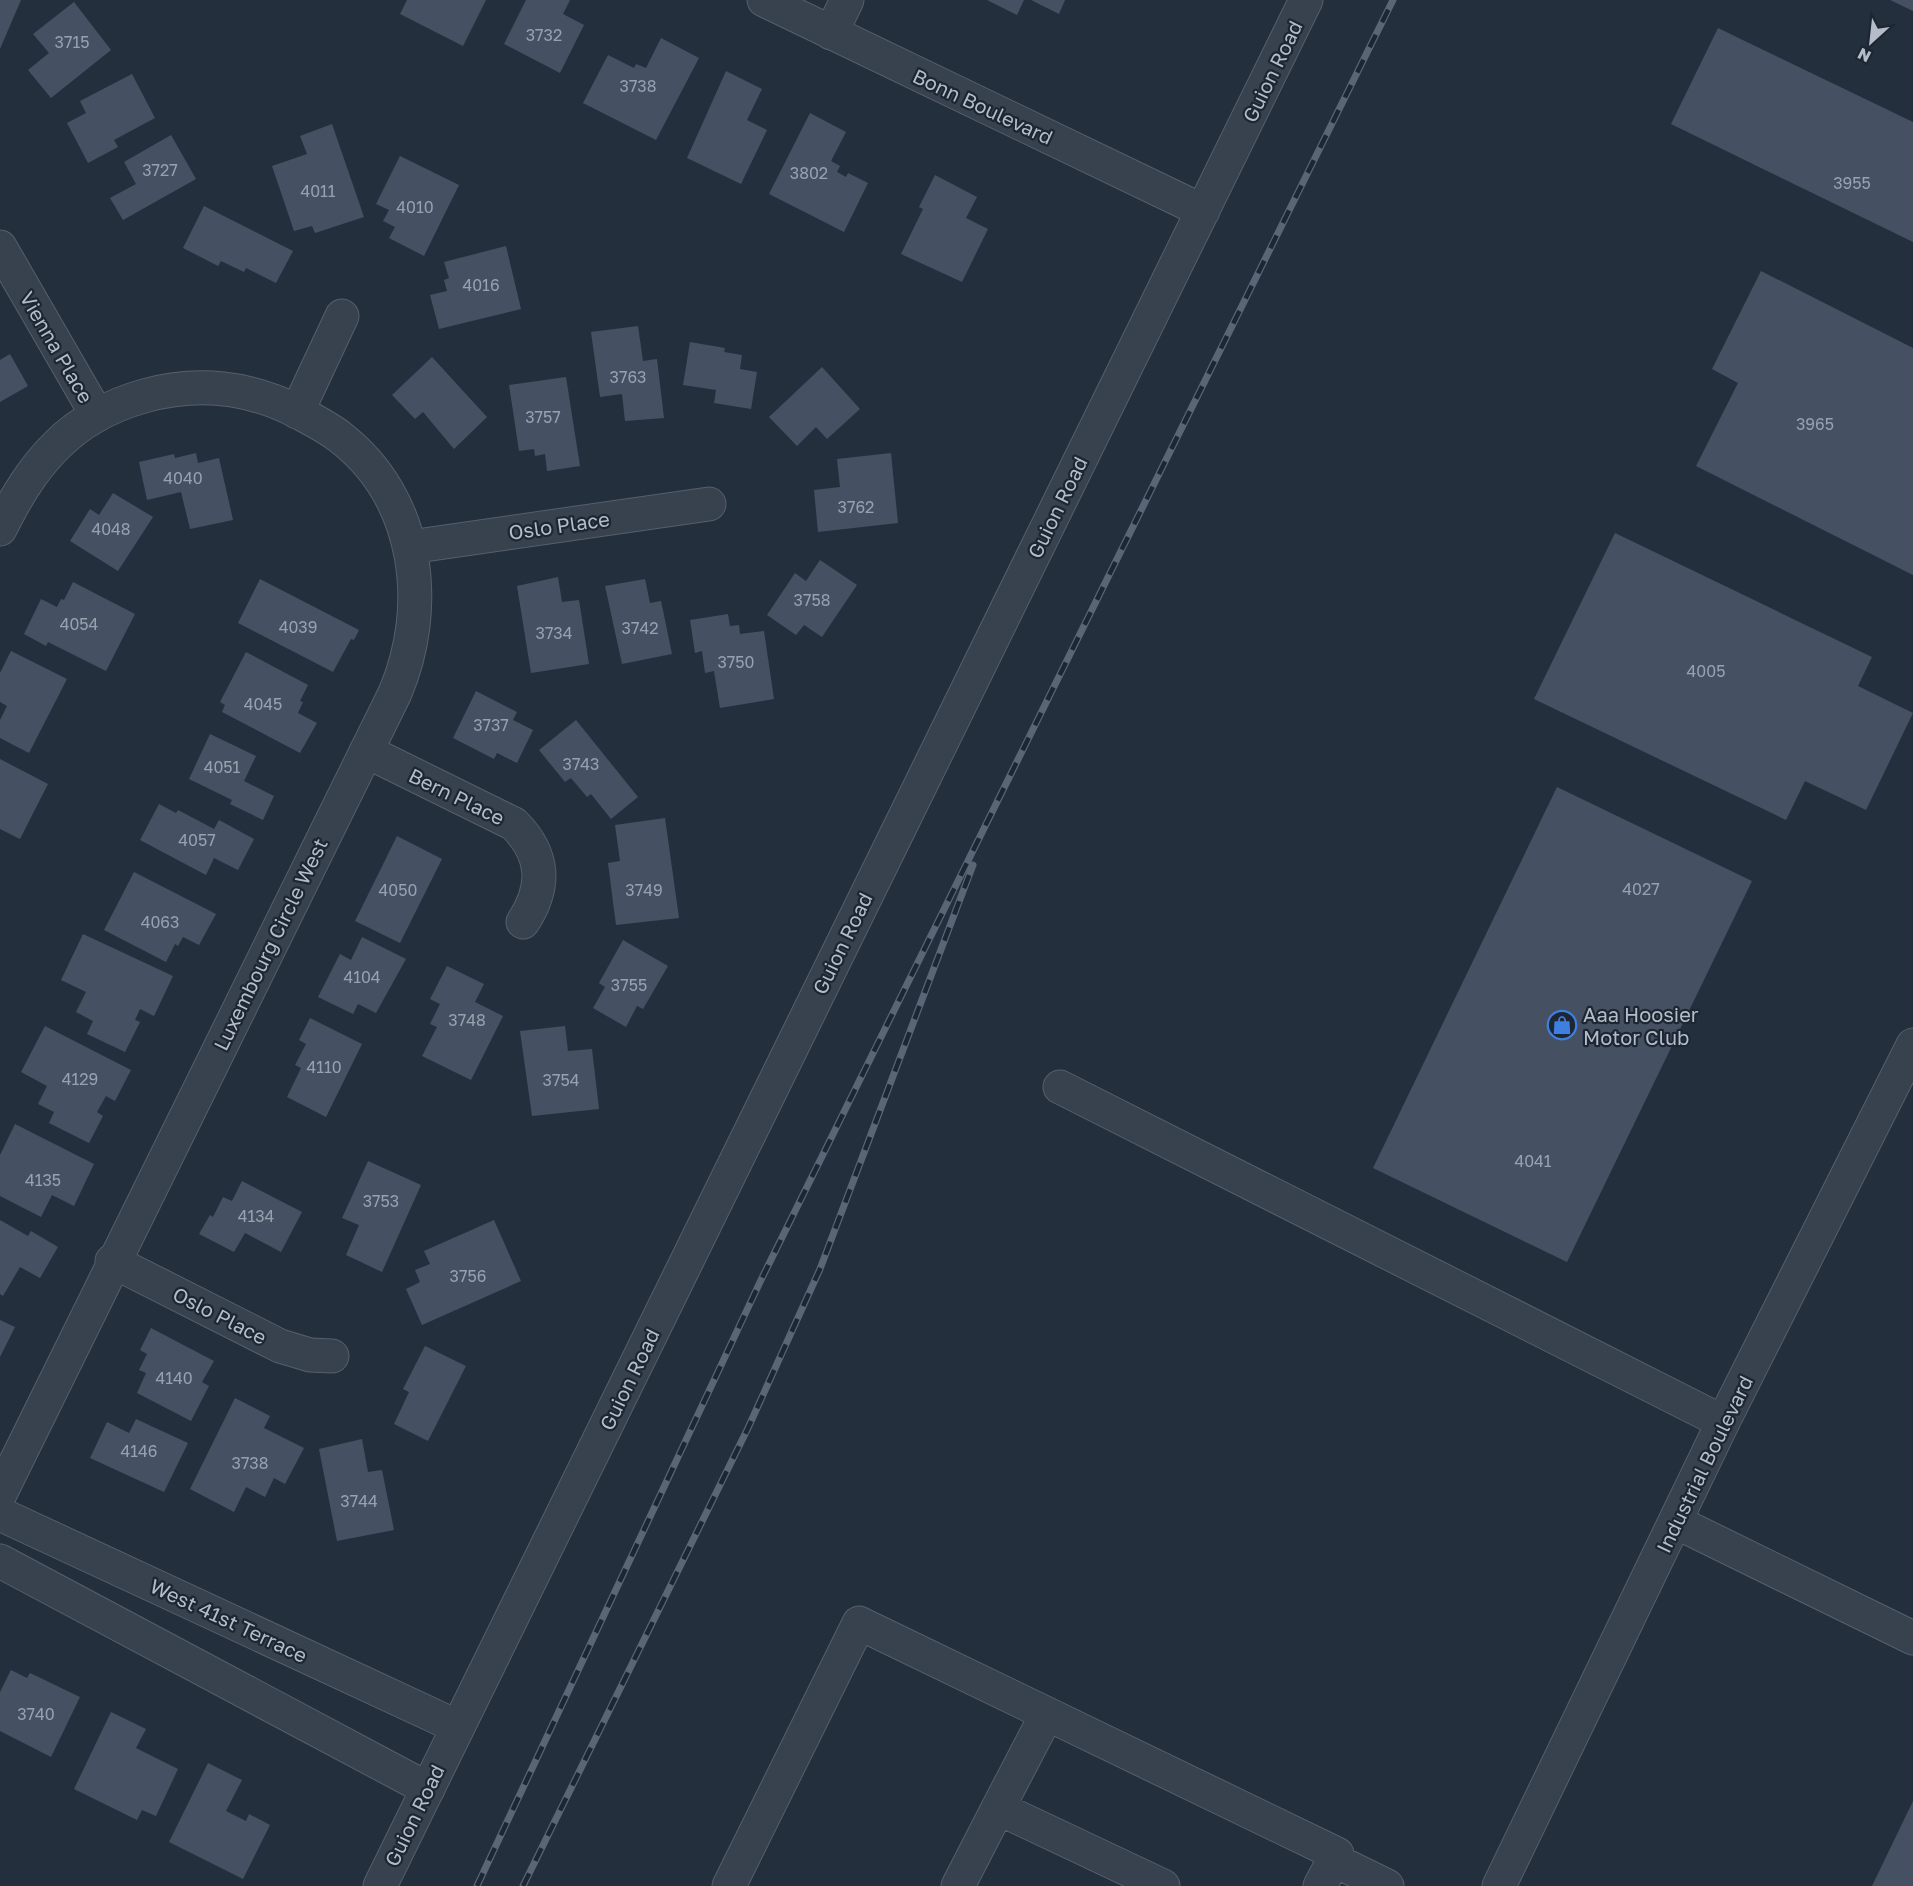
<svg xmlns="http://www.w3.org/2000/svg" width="1913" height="1886" font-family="'Golos Text',sans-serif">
<rect width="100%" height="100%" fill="#242f3e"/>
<!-- building -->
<path fill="#455162" d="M 0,0 L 21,0 L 0,49 Z
M 407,0 L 486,0 L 463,46 L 400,14 Z
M 526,0 L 570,0 L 563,14 L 584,25 L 560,73 L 504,44 Z
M 987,0 L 1024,0 L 1017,15 Z
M 1031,0 L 1065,0 L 1059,14 Z
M 1890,0 L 1913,0 L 1913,11 Z
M 74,2 L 111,50 L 51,98 L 28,70 L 49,53 L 33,34 Z
M 1718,28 L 1913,122 L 1913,242 L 1671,124 Z
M 661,38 L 699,58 L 656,140 L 583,103 L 608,55 L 634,68 L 636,64 L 646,68 Z
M 726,71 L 762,89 L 747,120 L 767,130 L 741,184 L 687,158 Z
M 132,74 L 155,118 L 114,140 L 118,147 L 88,163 L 67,123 L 86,113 L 80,101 Z
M 810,113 L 846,132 L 831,161 L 840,166 L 837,172 L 846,177 L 848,173 L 868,183 L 844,232 L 769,194 Z
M 332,124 L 364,217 L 315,233 L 312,226 L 294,231 L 272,166 L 307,154 L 300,136 Z
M 171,135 L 196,179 L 123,220 L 110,198 L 136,184 L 124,162 Z
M 400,156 L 459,185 L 424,256 L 389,238 L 395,227 L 383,221 L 389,210 L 376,204 Z
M 935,175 L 977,197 L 966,218 L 988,229 L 962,282 L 901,254 L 923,209 L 919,207 Z
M 204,206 L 293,251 L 276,283 L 246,268 L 244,272 L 221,261 L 218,266 L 183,248 Z
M 506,246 L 521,309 L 439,329 L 430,295 L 447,291 L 444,280 L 449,278 L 444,262 Z
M 1761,271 L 1913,348 L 1913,575 L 1696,466 L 1738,383 L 1712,369 Z
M 638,326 L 643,361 L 657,359 L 664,418 L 625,421 L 622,394 L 600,397 L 591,332 Z
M 690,342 L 725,348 L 724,352 L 742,355 L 740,369 L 757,372 L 751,409 L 714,403 L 716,390 L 683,385 Z
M 10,354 L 28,386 L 0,402 L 0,360 Z
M 432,357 L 487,417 L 454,449 L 423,412 L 415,419 L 392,395 Z
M 822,367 L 860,409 L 827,439 L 816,427 L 797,446 L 769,417 Z
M 566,377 L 580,466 L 547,471 L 545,454 L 535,456 L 534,449 L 519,451 L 509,385 Z
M 196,453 L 198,463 L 219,458 L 233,520 L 190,529 L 181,492 L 147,500 L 139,462 L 174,454 L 175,458 Z
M 891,453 L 898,523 L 818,532 L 814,490 L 840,487 L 837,459 Z
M 113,493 L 153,517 L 118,571 L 70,541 L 90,509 L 99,515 Z
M 1615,533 L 1872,657 L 1858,686 L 1913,713 L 1866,810 L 1805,781 L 1786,820 L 1534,699 Z
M 820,560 L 857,585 L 822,637 L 804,625 L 796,635 L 767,615 L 795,573 L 806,581 Z
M 558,577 L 562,602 L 579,600 L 589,664 L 531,673 L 517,586 Z
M 260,579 L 359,630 L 354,640 L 351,639 L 333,672 L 238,623 Z
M 645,579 L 650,603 L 661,601 L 672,654 L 622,664 L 605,586 Z
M 73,582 L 135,614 L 106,671 L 48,642 L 46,646 L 24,634 L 41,599 L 57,607 L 61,599 L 64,600 Z
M 728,614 L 730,626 L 739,625 L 740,634 L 764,631 L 774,699 L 720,708 L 714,671 L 705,673 L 702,651 L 695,653 L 690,620 Z
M 11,651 L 67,679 L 29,753 L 0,738 L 0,720 L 7,706 L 0,702 L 0,673 Z
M 246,652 L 308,685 L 300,701 L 303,702 L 298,713 L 317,723 L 300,753 L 222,712 L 225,705 L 220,702 Z
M 476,691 L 517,712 L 513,720 L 533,730 L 517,763 L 497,753 L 494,759 L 453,738 Z
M 576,720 L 638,797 L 611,819 L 591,794 L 587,797 L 571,778 L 565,782 L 539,750 Z
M 210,734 L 256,756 L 244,781 L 274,796 L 263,820 L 230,804 L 232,800 L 189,779 Z
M 0,759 L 48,784 L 20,839 L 0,829 Z
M 1557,787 L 1752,881 L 1567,1262 L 1373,1168 Z
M 159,804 L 176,813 L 178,810 L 214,829 L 219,820 L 254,839 L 238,870 L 214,858 L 206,875 L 140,840 Z
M 665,818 L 679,918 L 616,925 L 608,863 L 620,861 L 615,825 Z
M 397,836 L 442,859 L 400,943 L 355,921 Z
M 134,872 L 216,914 L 199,945 L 183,937 L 178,946 L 175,944 L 166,962 L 104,930 Z
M 83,934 L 173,976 L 154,1016 L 140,1009 L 135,1020 L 140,1022 L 125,1052 L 87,1034 L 93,1021 L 76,1012 L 86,992 L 61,980 Z
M 362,937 L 406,959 L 376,1013 L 358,1004 L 353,1014 L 318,997 L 340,954 L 351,960 Z
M 623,940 L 668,966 L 643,1009 L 637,1006 L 626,1027 L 593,1008 L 605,987 L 599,983 Z
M 447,966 L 484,984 L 475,1002 L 503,1016 L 471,1080 L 422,1056 L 437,1027 L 430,1024 L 440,1004 L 430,999 Z
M 310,1018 L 362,1044 L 326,1117 L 287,1097 L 301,1068 L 295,1065 L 306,1044 L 299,1040 Z
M 45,1026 L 131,1070 L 115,1101 L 106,1096 L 97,1112 L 103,1116 L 89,1143 L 49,1123 L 54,1112 L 38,1104 L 47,1086 L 21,1072 Z
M 565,1026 L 568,1051 L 592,1049 L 599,1109 L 532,1116 L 520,1031 Z
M 15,1124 L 94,1164 L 74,1206 L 52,1195 L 41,1217 L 0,1196 L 0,1155 Z
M 368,1161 L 421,1185 L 382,1272 L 346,1255 L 359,1225 L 342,1218 Z
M 242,1181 L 302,1212 L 281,1252 L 245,1233 L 234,1252 L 199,1234 L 210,1215 L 213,1217 L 223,1197 L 232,1201 Z
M 0,1220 L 28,1236 L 31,1231 L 58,1247 L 40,1278 L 20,1267 L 3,1296 L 0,1294 Z
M 494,1220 L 521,1281 L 422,1325 L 406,1289 L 420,1282 L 415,1270 L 430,1264 L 424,1251 Z
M 0,1320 L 15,1327 L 0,1357 Z
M 151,1328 L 214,1361 L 202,1382 L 209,1386 L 191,1421 L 137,1393 L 146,1373 L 139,1370 L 147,1354 L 140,1350 Z
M 425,1346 L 466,1366 L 428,1441 L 394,1424 L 409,1392 L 403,1389 Z
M 235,1398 L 270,1416 L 264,1428 L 304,1448 L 285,1484 L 274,1478 L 265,1497 L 246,1487 L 234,1512 L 190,1489 Z
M 136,1419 L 188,1443 L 164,1492 L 90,1458 L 107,1422 L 129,1433 Z
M 362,1439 L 368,1472 L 382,1470 L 394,1530 L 337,1541 L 319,1449 Z
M 11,1670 L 27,1678 L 30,1673 L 80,1697 L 51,1757 L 0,1731 L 0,1692 Z
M 111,1712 L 146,1729 L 136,1748 L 178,1769 L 156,1816 L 142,1810 L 137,1820 L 74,1789 Z
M 208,1763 L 242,1780 L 226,1811 L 246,1821 L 249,1814 L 270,1825 L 243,1879 L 169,1842 Z
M 1913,1801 L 1913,1886 L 1872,1886 Z"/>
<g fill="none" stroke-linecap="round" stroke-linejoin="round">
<!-- minor casing -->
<g stroke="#565f6c" stroke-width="35">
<path id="minor" d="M 764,0 L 1203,211
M 831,33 L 847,0
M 0,247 L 97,415
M 297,412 L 342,316
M 0,529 C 15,499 31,471 55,447 C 79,422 112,405 144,396 C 197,381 250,387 298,412 C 313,420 327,427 340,437 C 419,498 432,606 395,693 L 0,1494
M 410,547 L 709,504
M 366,751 L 514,824 C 545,855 546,887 523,922
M 1060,1087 L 1723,1422
M 112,1261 L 280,1346 L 310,1355 L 332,1356
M 0,1514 L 458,1727
M 1676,1522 L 1913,1638
M 0,1561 L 428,1789
M 1047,1714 L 998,1808 L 1163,1886
M 1334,1860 L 1387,1886
M 380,1886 L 1306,0
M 729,1886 L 859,1623 L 1337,1854 L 1320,1886
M 958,1886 L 998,1808
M 1499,1886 L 1723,1422 L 1913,1045"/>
</g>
<!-- minor -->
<use href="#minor" stroke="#38414e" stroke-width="33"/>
<!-- rail casing -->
<g stroke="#5a6575" stroke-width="7">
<path id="rail" d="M 477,1886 L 761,1280 L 1393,0
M 523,1886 L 748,1428 L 820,1269 L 973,865"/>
</g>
<!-- rail -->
<use href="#rail" stroke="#1d2633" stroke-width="4.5" stroke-dasharray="14" stroke-linecap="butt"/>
</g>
<!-- icons -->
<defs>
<g id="shop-ring" transform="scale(1.5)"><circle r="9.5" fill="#1d2633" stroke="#3f7fe0" stroke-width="1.5"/><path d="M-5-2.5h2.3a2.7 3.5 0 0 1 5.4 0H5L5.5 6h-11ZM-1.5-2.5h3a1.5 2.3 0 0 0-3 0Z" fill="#3f7fe0"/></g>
</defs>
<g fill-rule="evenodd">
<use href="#shop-ring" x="1562" y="1025"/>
</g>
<g text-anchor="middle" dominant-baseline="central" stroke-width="4.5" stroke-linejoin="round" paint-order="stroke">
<!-- number labels -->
<g font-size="16" fill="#98a1af">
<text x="544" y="35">3732</text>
<text x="72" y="42">3715</text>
<text x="638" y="86">3738</text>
<text x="160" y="170">3727</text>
<text x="809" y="173">3802</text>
<text x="1852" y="183">3955</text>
<text x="318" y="191">4011</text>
<text x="415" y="207">4010</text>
<text x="481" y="285">4016</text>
<text x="628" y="377">3763</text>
<text x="543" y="417">3757</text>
<text x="1815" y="424">3965</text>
<text x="183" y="478">4040</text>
<text x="856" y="507">3762</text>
<text x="111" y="529">4048</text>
<text x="812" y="600">3758</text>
<text x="79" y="624">4054</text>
<text x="298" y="627">4039</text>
<text x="640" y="628">3742</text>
<text x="554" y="633">3734</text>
<text x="736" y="662">3750</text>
<text x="1706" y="671">4005</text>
<text x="263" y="704">4045</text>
<text x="491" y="725">3737</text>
<text x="581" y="764">3743</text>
<text x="222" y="767">4051</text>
<text x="197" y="840">4057</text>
<text x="1641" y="889">4027</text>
<text x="398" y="890">4050</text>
<text x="644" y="890">3749</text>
<text x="160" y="922">4063</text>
<text x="362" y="977">4104</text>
<text x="629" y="985">3755</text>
<text x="467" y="1020">3748</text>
<text x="324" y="1067">4110</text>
<text x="80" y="1079">4129</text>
<text x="561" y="1080">3754</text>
<text x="1533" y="1161">4041</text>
<text x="43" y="1180">4135</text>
<text x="381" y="1201">3753</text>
<text x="256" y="1216">4134</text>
<text x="468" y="1276">3756</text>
<text x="174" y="1378">4140</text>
<text x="139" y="1451">4146</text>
<text x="250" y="1463">3738</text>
<text x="359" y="1501">3744</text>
<text x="36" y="1714">3740</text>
</g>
<!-- street labels -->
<g font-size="20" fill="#b4bcc9" stroke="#1d2633">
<text transform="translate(1272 71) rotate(-64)">Guion Road</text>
<text transform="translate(983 106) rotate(25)">Bonn Boulevard</text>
<text transform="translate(57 347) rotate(60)">Vienna Place</text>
<text transform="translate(1057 507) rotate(-64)">Guion Road</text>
<text transform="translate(559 525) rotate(-8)">Oslo Place</text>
<text transform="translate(457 796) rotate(26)">Bern Place</text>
<text transform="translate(842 943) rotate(-64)">Guion Road</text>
<text transform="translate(270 944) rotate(-64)">Luxembourg Circle West</text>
<text transform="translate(220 1315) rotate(27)">Oslo Place</text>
<text transform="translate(629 1379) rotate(-64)">Guion Road</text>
<text transform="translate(1704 1464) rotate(-64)">Industrial Boulevard</text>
<text transform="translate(229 1620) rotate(25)">West 41st Terrace</text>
<text transform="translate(414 1815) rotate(-64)">Guion Road</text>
</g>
<!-- poi labels -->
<g font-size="20" fill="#b4bcc9" stroke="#1d2633" text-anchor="start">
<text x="1583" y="1014">Aaa Hoosier<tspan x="1583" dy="23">Motor Club</tspan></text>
</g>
</g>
<!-- north arrow -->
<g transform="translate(1871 42) rotate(207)" stroke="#1d2633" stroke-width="4.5" paint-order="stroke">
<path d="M0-4.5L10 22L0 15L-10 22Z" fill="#b4bcc9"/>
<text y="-9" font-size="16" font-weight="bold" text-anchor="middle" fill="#b4bcc9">N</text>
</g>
</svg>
